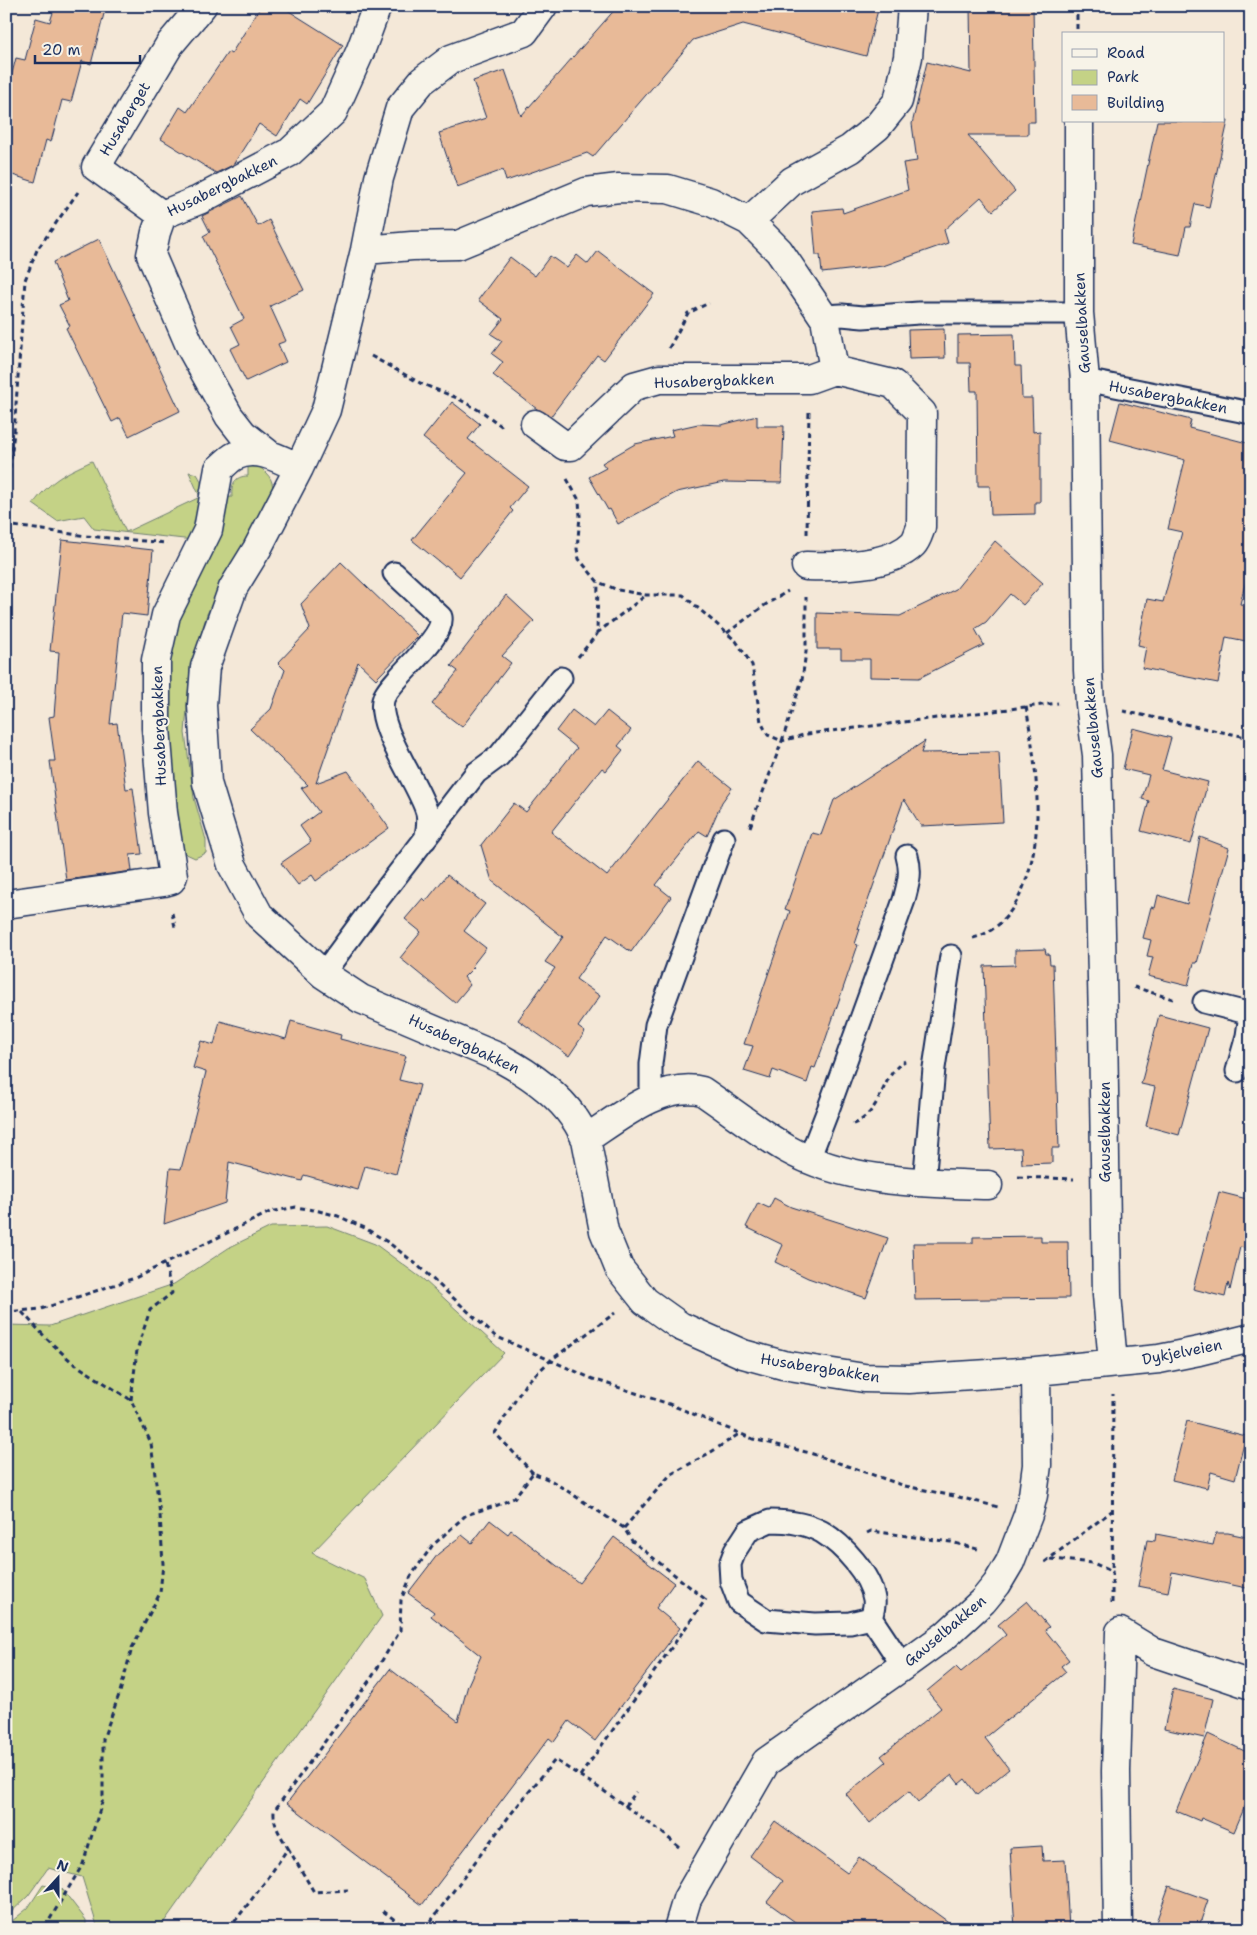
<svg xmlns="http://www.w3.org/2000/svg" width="1257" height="1935" font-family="'Shantell Sans',sans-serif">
<rect width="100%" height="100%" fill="#f4e8d8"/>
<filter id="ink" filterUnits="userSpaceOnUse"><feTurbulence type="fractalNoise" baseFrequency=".02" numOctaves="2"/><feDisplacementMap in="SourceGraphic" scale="10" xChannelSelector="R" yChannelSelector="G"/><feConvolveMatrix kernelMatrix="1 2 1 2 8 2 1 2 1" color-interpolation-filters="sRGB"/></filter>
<g filter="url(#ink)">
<!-- green -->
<path fill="#c4d286" stroke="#708072" d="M 92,461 L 126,532 L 200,497 L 189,472 L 197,474 C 210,492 198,521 193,540 L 94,529 L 84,516 L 57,521 L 33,504 C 52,479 64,474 92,461 Z
M 248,465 C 256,465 261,467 266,473 C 285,491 259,519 249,537 L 245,540 L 207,614 L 190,670 L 185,733 L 194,798 L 206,840 L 206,853 L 195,858 L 182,852 L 166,764 L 167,648 L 222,498 L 232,497 C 231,485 234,476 248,476 Z
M 327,1226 L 375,1244 L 424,1280 L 504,1353 L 312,1553 L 365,1579 L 382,1616 L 159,1929 L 98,1929 L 82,1877 L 48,1868 L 28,1896 L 6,1917 L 6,1325 L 50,1326 L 174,1284 L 230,1247 L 271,1227 Z
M 43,1885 L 62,1889 L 86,1920 L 86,1929 L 6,1929 L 6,1926 L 28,1908 Z"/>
<!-- building -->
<path fill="#e8ba98" stroke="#1b2f5e" d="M 55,6 L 106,6 L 91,64 L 82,61 L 71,102 L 62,100 L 51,142 L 46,140 L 35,182 L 6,173 L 6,96 L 16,58 L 25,60 L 36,18 L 50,22 Z
M 261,6 L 281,6 L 343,45 L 307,104 L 300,99 L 277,136 L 259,124 L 233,165 L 216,173 L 161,139 L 180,107 L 187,112 L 228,52 L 231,54 Z
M 618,6 L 879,6 L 866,56 L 743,24 L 693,40 L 593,157 L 587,153 L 506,181 L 503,170 L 457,187 L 439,133 L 486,118 L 473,81 L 505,70 L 521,116 Z
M 970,6 L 1033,6 L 1035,122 L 1028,122 L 1028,135 L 968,135 L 1015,191 L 993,211 L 981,197 L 944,230 L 948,243 L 883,266 L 822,273 L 820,255 L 816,255 L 812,211 L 842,208 L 843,213 L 908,190 L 903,163 L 917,161 L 912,124 L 927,62 L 971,73 Z
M 1157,121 L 1228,121 L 1209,207 L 1195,204 L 1190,227 L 1186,227 L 1180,255 L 1131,245 Z
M 242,196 L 258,226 L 269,220 L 304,290 L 270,306 L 286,341 L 278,344 L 286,362 L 246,381 L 230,349 L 240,344 L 231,326 L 244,319 L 203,236 L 210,232 L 202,216 Z
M 99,239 L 180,411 L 129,436 L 120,418 L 112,422 L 66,328 L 70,326 L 59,305 L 68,301 L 53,262 Z
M 598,251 L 654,294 L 604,360 L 597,355 L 551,416 L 537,409 L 493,375 L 503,362 L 492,354 L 502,341 L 491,334 L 503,319 L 478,300 L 510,257 L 535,276 L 550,256 L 567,268 L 577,255 L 588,264 Z
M 944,329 L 945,358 L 909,359 L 908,330 Z
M 1014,334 L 1015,366 L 1021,366 L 1022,398 L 1032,398 L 1033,432 L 1040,431 L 1040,502 L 1035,502 L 1035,514 L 991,515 L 990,486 L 978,486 L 977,391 L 971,391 L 970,363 L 958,363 L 958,335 Z
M 452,402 L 480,424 L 468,439 L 528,486 L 510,508 L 513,511 L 460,577 L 446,565 L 444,566 L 412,540 L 467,473 L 423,438 Z
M 1120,402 L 1191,420 L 1189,428 L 1251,444 L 1251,561 L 1240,604 L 1251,606 L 1251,642 L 1226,637 L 1218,683 L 1142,668 L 1146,647 L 1138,645 L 1147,599 L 1163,602 L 1182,532 L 1168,529 L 1185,460 L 1110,440 Z
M 757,416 L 757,426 L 784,426 L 782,483 L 724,482 L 677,492 L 618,524 L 610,509 L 608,510 L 589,477 L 606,468 L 602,463 L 635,444 L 673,436 L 671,430 L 698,424 L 721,425 Z
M 62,540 L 153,550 L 147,616 L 122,613 L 110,724 L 117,723 L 126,789 L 133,788 L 142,854 L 130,855 L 132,871 L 66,880 L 50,761 L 55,761 L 49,717 L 54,716 L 59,652 L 50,651 Z
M 995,541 L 1043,583 L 1023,605 L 1010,594 L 986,622 L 975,629 L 984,645 L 919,678 L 870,677 L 870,659 L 841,659 L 841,649 L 817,649 L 817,613 L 900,616 L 956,589 Z
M 341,562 L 418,636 L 376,679 L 358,662 L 316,783 L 348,771 L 389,828 L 316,881 L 312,875 L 298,885 L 281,863 L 311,842 L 300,826 L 319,812 L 301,788 L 308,785 L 250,729 L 271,709 L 285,670 L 278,663 L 310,629 L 301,604 Z
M 506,595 L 534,621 L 502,656 L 511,663 L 462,727 L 432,704 L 458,671 L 451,666 Z
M 572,710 L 594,727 L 607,711 L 631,730 L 618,746 L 623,750 L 606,771 L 602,768 L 551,832 L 607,876 L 698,761 L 732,788 L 722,802 L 707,836 L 699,831 L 656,885 L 671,897 L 631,952 L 607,935 L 576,979 L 600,996 L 578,1027 L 585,1032 L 569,1056 L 518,1020 L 555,968 L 545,962 L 563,937 L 492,881 L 481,845 L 514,803 L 526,812 L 577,748 L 556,731 Z
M 1133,728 L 1171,738 L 1162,770 L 1208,782 L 1191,844 L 1141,831 L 1149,801 L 1142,799 L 1149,775 L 1123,769 Z
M 925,741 L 921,753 L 999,752 L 1003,822 L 921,826 L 904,799 L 858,929 L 860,929 L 855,944 L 858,945 L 825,1041 L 815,1068 L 812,1067 L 807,1083 L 773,1070 L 770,1079 L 744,1071 L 753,1046 L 744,1044 L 790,911 L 785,909 L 812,833 L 821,835 L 834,800 Z
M 1200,837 L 1229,848 L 1197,963 L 1194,963 L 1188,986 L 1148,976 L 1153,957 L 1147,956 L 1151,940 L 1143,938 L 1151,907 L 1155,908 L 1158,895 L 1187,904 Z
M 447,875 L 485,904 L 464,931 L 486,948 L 472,966 L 474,967 L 464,977 L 470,985 L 455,1003 L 400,958 L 421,932 L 405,919 L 423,898 L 426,901 Z
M 1045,949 L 1046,954 L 1049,954 L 1050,964 L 1053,964 L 1059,1148 L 1052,1148 L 1052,1163 L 1022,1164 L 1021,1148 L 990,1149 L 984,966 L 1015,965 L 1015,950 Z
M 1159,1015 L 1208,1028 L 1179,1135 L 1146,1126 L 1155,1087 L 1141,1084 Z
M 220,1021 L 286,1039 L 291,1021 L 341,1035 L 340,1039 L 406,1056 L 399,1080 L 420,1085 L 396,1174 L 365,1166 L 358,1190 L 304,1175 L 302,1181 L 229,1162 L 225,1203 L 164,1224 L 170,1168 L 181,1169 L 206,1072 L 193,1068 L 201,1041 L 214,1045 Z
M 1219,1192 L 1251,1200 L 1251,1249 L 1240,1247 L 1230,1290 L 1228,1283 L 1225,1297 L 1193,1289 Z
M 774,1198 L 791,1207 L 888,1238 L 866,1298 L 808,1278 L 775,1262 L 783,1245 L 746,1227 L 758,1203 L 769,1208 Z
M 1041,1236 L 1041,1242 L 1068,1242 L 1069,1298 L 915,1300 L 913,1243 L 973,1243 L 973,1237 Z
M 1187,1421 L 1246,1436 L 1235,1479 L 1211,1472 L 1207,1488 L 1172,1480 Z
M 490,1520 L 508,1534 L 511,1530 L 579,1583 L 614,1537 L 674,1583 L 656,1608 L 680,1628 L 595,1741 L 569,1721 L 554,1742 L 549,1738 L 422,1905 L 287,1803 L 390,1669 L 458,1721 L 468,1685 L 481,1656 L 431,1616 L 434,1612 L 408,1593 L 438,1554 L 462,1535 L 472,1543 Z
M 1216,1533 L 1228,1533 L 1251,1538 L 1251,1589 L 1172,1572 L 1168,1592 L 1138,1586 L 1147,1540 L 1155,1541 L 1156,1534 L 1213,1545 Z
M 1027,1601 L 1049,1627 L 1045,1630 L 1069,1660 L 1061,1666 L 1066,1672 L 985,1738 L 1009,1769 L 977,1795 L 965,1779 L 959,1784 L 952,1775 L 918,1802 L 909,1791 L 870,1823 L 846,1794 L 886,1762 L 881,1756 L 941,1708 L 927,1691 L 956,1667 L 961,1672 L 1006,1635 L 998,1625 Z
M 1173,1689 L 1213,1699 L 1204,1738 L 1164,1729 Z
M 1208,1734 L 1251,1754 L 1251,1792 L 1234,1832 L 1201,1818 L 1200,1821 L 1176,1811 Z
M 775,1821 L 847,1873 L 859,1857 L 958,1929 L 805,1929 L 767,1902 L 783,1881 L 750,1856 Z
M 1042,1846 L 1043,1861 L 1065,1860 L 1069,1929 L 1015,1929 L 1010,1848 Z
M 1169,1886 L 1208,1900 L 1198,1929 L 1175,1929 L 1156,1922 Z"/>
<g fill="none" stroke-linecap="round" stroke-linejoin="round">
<!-- service casing -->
<g stroke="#1b2f5e" stroke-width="25">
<path id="service" d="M 823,316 L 842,315 L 863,317 L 919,313 L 1079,313
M 1085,380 L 1251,413
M 394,573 L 441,617 C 445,638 393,677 384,697 C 373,723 421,787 427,813 C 429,823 427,831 425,840
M 323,974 L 373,906 L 476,773 L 499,756 L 561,678
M 1204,1002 L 1251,1014
M 1237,1071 L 1247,1036 L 1250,1014
M 651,1098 L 651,1064 L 656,1025 L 724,839
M 809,1159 L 828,1110 L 904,900 C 908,884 912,873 907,856
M 924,1184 L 934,1068 L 951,956
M 770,1521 C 788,1521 806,1523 822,1532 C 843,1545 870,1574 874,1599 C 875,1605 873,1612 871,1618 L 850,1623 L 815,1624 L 766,1620 L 739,1602 L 731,1581 L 730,1564 L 735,1551 L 748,1531 Z
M 871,1618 L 903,1666"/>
</g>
<!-- minor casing -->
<g stroke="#1b2f5e" stroke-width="31">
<path id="minor" d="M 543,6 L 524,32 L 451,59 L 422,81 L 400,108 L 379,178 L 365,250 L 326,410 L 299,468 L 257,549 L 233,588 L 205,667 L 202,705 L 207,783 L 232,865 L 259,915 L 323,974 L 361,999 L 500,1058 C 528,1073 556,1092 574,1118 C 579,1124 582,1132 586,1139 C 618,1118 663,1081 702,1091 C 730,1110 758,1132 787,1149 C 848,1183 920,1183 988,1185
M 1079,121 L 1079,313 L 1085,380 L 1088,670 L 1090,704 L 1097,755 L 1103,1023 L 1107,1295 L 1113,1363
M 162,215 L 96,167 L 170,44 L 202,6
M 749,221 L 792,181 L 850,149 L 877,127 L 898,101 L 908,57 L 912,6
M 365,250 L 412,246 L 458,245 L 586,192 L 619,188 L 668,189 L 711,202 L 749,221 L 779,251 L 825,319 L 834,370 L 893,384 L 922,413 L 921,527 C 919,532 917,540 913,544 C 890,567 836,567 806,566
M 535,424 L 565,446 L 571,446 L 634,386 L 659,379 L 809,379 L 834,370
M 267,453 L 243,434 L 229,416 L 191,348 L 151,255 L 156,232 L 162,215 L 199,200 L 290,152 L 333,112 L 360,52 L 377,6
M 6,904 L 164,882 L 171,880 L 173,876 L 163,813 L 156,728 L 156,660 L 166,615 L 208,530 L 219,469 C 224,465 229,459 235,456 C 257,445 280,459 299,468
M 586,1139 L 604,1231 L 619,1268 L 645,1301 L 680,1326 L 743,1354 L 783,1365 L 864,1378 L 909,1379 L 1036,1371
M 678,1929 L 687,1899 L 766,1762 L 903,1666 L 946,1635 L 983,1601 L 997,1584 L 1010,1562 L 1028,1515 L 1033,1495 L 1037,1465 L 1036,1371 L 1159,1359 L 1199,1351 L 1251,1338
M 1118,1929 L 1116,1771 L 1120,1632 L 1153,1652 L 1251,1685"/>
</g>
<!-- path -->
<path stroke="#1b2f5e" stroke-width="3" stroke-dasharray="5 4" stroke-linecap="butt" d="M 1077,6 L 1077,34
M 669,348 L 688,313 L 709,303
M 371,356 L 420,383 L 457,398 L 484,413 L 504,428
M 6,437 L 13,432
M 567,479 L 579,500 L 580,516 L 577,549 L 579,559 L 598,582 L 618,590 L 646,595 L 683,595 L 736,641 L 752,665 L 761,722 L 768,735 L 782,741 L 802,680 L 806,652 L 806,597
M 6,504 L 14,432 L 25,280 L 37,250 L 78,192
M 6,525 L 87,536 L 167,543
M 807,534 L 809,410
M 597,633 L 645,596
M 727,633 L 765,605 L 788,591
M 578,657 L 597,634 L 598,582
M 1123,711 L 1251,738
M 750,827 L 782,741 L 807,734 L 1058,703
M 172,913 L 175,927
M 973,938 C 1021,926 1036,860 1037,816 C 1038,779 1032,742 1026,706
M 6,947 L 6,1024
M 1134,987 L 1176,1000
M 853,1124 C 884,1112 880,1075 905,1061
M 1018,1177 L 1074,1179
M 6,1312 L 41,1309 L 135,1278 L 270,1212 L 296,1207 L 319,1211 L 338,1216 L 365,1228 L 389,1243 L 416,1264 L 495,1336 L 593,1379 L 669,1404 L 753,1439 L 810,1453 L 905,1486 L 959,1497 L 998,1507
M 22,1312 L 47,1339 L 73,1363 L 131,1400 L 151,1443 L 160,1515 L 163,1564 L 160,1593 L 132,1648 L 120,1692 L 103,1739 L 103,1799 L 83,1864 L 44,1929
M 131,1400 L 137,1350 L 150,1310 L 172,1293 L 165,1264
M 533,1473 L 495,1433 L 526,1383 L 551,1360 L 615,1313
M 624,1528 L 670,1475 L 711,1452 L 739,1434
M 867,1533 L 871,1531 L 951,1542 L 981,1550
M 1051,1559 L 1093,1563 L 1113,1572
M 1045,1562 L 1113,1510
M 1112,1603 L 1113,1394
M 580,1776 L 706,1599
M 625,1807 L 636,1792
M 288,1848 L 314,1892 L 348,1890
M 383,1911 L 407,1929
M 229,1929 L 268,1878 L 288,1848 C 281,1836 273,1826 274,1811 L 372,1677 L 400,1631 L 401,1600 L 411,1576 L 432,1546 L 466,1515 L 498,1505 L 514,1498 L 533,1473 L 552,1481 L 624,1528 L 632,1541 L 705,1599
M 425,1929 L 510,1815 L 555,1760 L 604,1791 L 659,1830 L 679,1847"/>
<!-- service -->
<use href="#service" stroke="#f7f3e8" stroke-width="21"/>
<!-- minor -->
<use href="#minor" stroke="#f7f3e8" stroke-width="28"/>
</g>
</g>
<g text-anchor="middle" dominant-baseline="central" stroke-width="4" stroke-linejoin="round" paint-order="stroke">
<!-- street labels -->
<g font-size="15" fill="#1b2f5e" stroke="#f7f3e8">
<text transform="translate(125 119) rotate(-59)">Husaberget</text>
<text transform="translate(222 186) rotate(-26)">Husabergbakken</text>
<text transform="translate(1082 323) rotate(-93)">Gauselbakken</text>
<text transform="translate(714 381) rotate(-2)">Husabergbakken</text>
<text transform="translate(1168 397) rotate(11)">Husabergbakken</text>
<text transform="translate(159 726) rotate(-92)">Husabergbakken</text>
<text transform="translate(1093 728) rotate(-95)">Gauselbakken</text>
<text transform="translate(464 1044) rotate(25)">Husabergbakken</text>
<text transform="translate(1105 1132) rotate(-90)">Gauselbakken</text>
<text transform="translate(1182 1352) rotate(-11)">Dykjelveien</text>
<text transform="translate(820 1368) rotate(9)">Husabergbakken</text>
<text transform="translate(945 1631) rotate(-40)">Gauselbakken</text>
</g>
</g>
<!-- margin -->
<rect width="1257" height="1935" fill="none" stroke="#f7f3e8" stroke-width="25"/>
<rect x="12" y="12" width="1232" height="1910" fill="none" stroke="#1b2f5e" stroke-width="2" filter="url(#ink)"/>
<!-- legend -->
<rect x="1062" y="32" width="162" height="90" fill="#f7f3e8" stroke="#9fa5b1"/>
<rect x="1072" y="49" width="25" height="8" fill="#f7f3e8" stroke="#9fa5b1"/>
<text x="1107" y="58" font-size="15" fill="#1b2f5e">Road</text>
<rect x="1072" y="70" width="25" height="15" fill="#c4d286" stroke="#9fa5b1"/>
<text x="1107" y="82" font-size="15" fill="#1b2f5e">Park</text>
<rect x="1072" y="95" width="25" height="15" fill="#e8ba98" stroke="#9fa5b1"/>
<text x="1107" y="108" font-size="15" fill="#1b2f5e">Building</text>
<!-- north arrow -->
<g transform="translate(58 1878) rotate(21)" stroke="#f7f3e8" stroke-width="4" paint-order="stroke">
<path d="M0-4L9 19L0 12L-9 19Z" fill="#1b2f5e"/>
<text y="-8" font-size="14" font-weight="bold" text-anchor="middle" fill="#1b2f5e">N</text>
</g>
<!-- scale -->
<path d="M35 55v8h105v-8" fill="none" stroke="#1b2f5e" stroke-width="2.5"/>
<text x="42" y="55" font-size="15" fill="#1b2f5e" stroke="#f7f3e8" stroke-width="4" paint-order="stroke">20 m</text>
</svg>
